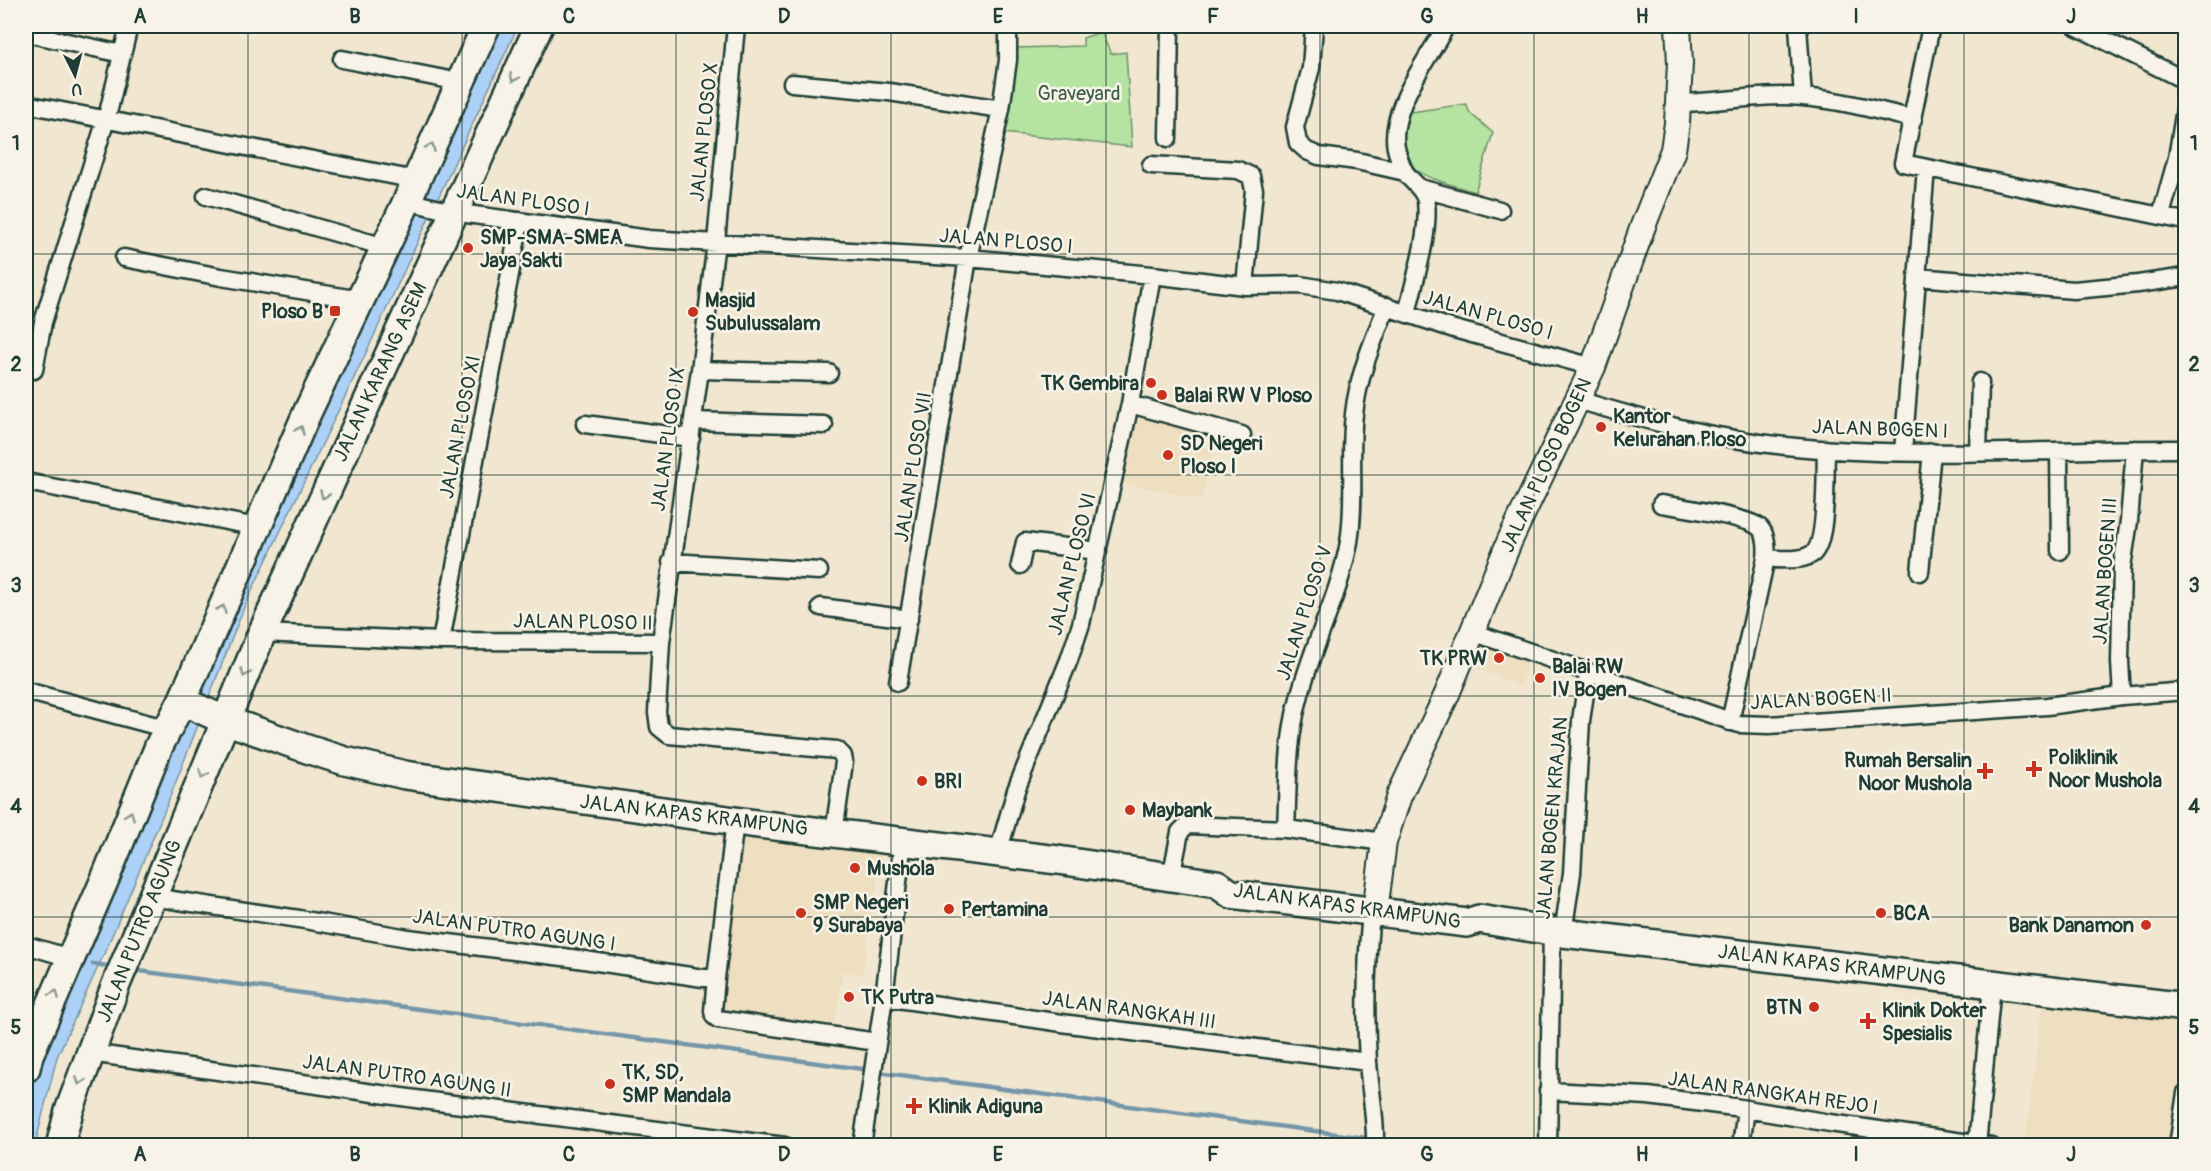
<svg xmlns="http://www.w3.org/2000/svg" width="2211" height="1171" font-family="Pangolin,sans-serif">
<rect width="100%" height="100%" fill="#f1e7d1"/>
<filter id="ink" filterUnits="userSpaceOnUse"><feTurbulence type="fractalNoise" baseFrequency=".0167" numOctaves="2"/><feDisplacementMap in="SourceGraphic" scale="12" xChannelSelector="R" yChannelSelector="G"/><feConvolveMatrix kernelMatrix="1 2 1 2 8 2 1 2 1" color-interpolation-filters="sRGB"/></filter>
<g filter="url(#ink)">
<!-- built -->
<path fill="#eddfc0" d="M 1136,404 L 1220,426 L 1201,499 L 1119,483 Z
M 1478,635 L 1529,654 L 1521,687 L 1467,663 Z
M 740,836 L 881,855 L 863,974 L 843,972 L 835,1025 L 717,1009 Z
M 2042,1006 L 2185,1021 L 2185,1042 L 2172,1145 L 2025,1145 Z"/>
<!-- green -->
<path fill="#b5e3a1" stroke="#6a906a" stroke-width="1.5" d="M 1101,32 L 1111,54 L 1126,52 L 1132,147 L 1003,133 L 1017,48 L 1083,46 L 1083,38 Z
M 1466,104 L 1470,113 L 1493,133 L 1475,192 C 1457,186 1411,177 1405,156 C 1401,146 1404,124 1404,113 Z"/>
<!-- water -->
<path fill="#add1f6" stroke="#7496a8" stroke-width="1.5" d="M 498,26 L 518,26 L 365,355 L 245,605 L 166,807 L 108,945 L 57,1057 L 35,1145 L 26,1146 L 26,1117 L 36,1069 L 160,770 L 236,600 Z"/>
<g fill="none" stroke-linecap="round" stroke-linejoin="round">
<!-- stream -->
<path stroke="#7496a8" stroke-width="4.5" d="M 93,964 L 115,967
M 132,970 L 870,1070
M 878,1072 L 1425,1146"/>
<!-- street casing -->
<g stroke="#1f3d34" stroke-width="21">
<path id="street" d="M 736,26 L 716,242 L 700,370 L 661,642 L 657,712 L 659,727 L 669,735 L 837,750 L 843,756 L 844,762 L 834,833
M 1314,26 L 1311,68 L 1295,127 L 1298,143 L 1307,151 L 1319,156 L 1357,161 L 1405,172
M 1798,26 L 1803,97
M 1931,26 L 1903,163 L 2180,220
M 2076,26 L 2186,81
M 26,33 L 122,54
M 342,59 L 460,82
M 792,83 L 889,92 L 1001,109
M 1678,103 C 1720,103 1761,93 1803,97 C 1840,100 1877,110 1913,119
M 26,104 L 416,180
M 1168,138 L 1170,26
M 1151,165 L 1238,170 L 1251,176 L 1254,190 L 1245,286
M 1420,188 L 1500,210
M 206,196 L 385,247
M 407,201 L 452,212 L 649,239 L 968,258 L 1152,275 L 1245,286 L 1300,285 L 1337,291 L 1454,329 L 1593,367
M 2161,215 L 2177,158 L 2186,103
M 124,258 L 221,277 L 361,300
M 1917,277 L 2074,290 L 2138,284 L 2186,277
M 1407,314 C 1414,280 1430,235 1426,201 C 1424,188 1412,183 1405,172 C 1402,167 1400,161 1398,155 C 1383,116 1428,59 1446,26
M 34,370 L 43,322 L 108,113 L 129,26
M 700,370 L 829,373
M 1578,400 C 1647,421 1715,439 1786,446 C 1919,460 2053,448 2186,449
M 1130,404 L 1242,435
M 693,421 L 824,425
M 585,424 L 691,438
M 2059,451 L 2060,551
M 1903,452 L 1926,168
M 1978,452 L 1980,382
M 26,482 L 257,527
M 1661,504 C 1680,507 1747,517 1759,527 C 1767,534 1767,548 1766,558
M 671,562 L 819,571
M 1020,565 L 1025,542 L 1098,551
M 1920,572 L 1932,452
M 821,607 L 909,619
M 1472,632 L 1739,724 L 1769,725 L 2047,706 L 2122,696 L 2186,691
M 262,633 L 441,641 L 661,642
M 441,641 L 520,221
M 898,682 L 968,258 L 1001,109 L 1008,60 L 1008,26
M 26,691 L 168,729
M 2122,696 L 2120,662 L 2122,567 L 2129,521 L 2135,449
M 1730,722 L 1766,558 C 1780,559 1800,562 1812,554 C 1828,544 1825,470 1826,449
M 1286,829 C 1288,787 1287,743 1298,702 C 1311,647 1339,598 1349,542 C 1356,499 1349,457 1354,414 C 1358,376 1373,341 1387,306
M 998,853 L 1016,790 L 1069,660 L 1081,624 L 1130,404 L 1152,275
M 1171,878 L 1180,832 L 1187,825 L 1286,829 L 1384,842
M 152,897 L 299,919 L 408,938 L 571,958 L 703,978 L 716,978 L 735,821
M 1371,913 C 1366,963 1365,1012 1368,1062 C 1370,1090 1376,1117 1375,1146
M 1563,933 L 1572,873 L 1581,721 L 1588,672
M 26,945 L 70,958
M 716,978 L 713,1011 L 714,1016 L 718,1019 L 877,1042
M 884,997 L 1069,1024 L 1368,1062
M 90,1053 L 430,1101 L 785,1146
M 1548,1091 L 1648,1096 L 1734,1107 L 1830,1123 L 1991,1146
M 862,1146 L 884,997 L 903,841
M 1548,1146 L 1552,931
M 1741,1146 L 1746,1109
M 1977,1146 L 1992,985
M 2178,1146 L 2186,1093"/>
</g>
<!-- secondary casing -->
<g stroke="#1f3d34" stroke-width="28">
<path id="secondary" d="M 1377,896 L 1384,842 L 1399,796 L 1447,694 L 1510,540 L 1593,367 L 1643,226 L 1666,168 L 1673,150 L 1677,123 L 1680,63 L 1678,26"/>
</g>
<!-- primary casing -->
<g stroke="#1f3d34" stroke-width="32">
<path id="primary" d="M 182,701 L 222,719 L 310,750 L 345,761 L 405,775 L 757,824 L 1058,860 L 1217,884 L 1231,894 L 1467,923 L 1479,919 L 1563,933 L 2186,1007
M 26,1068 L 29,1055 L 105,879 L 159,746 L 182,701 L 307,413 L 407,201 L 486,26
M 60,1146 L 69,1111 L 115,987 L 262,633 L 539,26"/>
</g>
<!-- street -->
<use href="#street" stroke="#f7f3e8" stroke-width="16"/>
<!-- secondary -->
<use href="#secondary" stroke="#f7f3e8" stroke-width="24"/>
<!-- primary -->
<use href="#primary" stroke="#f7f3e8" stroke-width="27"/>
</g>
<!-- one-way arrows -->
<defs><path id="oneway-chevron" d="M-2-3.5L2.5 0L-2 3.5" fill="none" stroke-width="1.6" stroke-linecap="round" stroke-linejoin="round" transform="scale(1.5)"/></defs>
<g stroke="#8b988e">
<use href="#oneway-chevron" transform="translate(514 78) rotate(115)"/>
<use href="#oneway-chevron" transform="translate(431 147) rotate(-66)"/>
<use href="#oneway-chevron" transform="translate(300 430) rotate(-66)"/>
<use href="#oneway-chevron" transform="translate(324 495) rotate(114)"/>
<use href="#oneway-chevron" transform="translate(222 609) rotate(-66)"/>
<use href="#oneway-chevron" transform="translate(245 673) rotate(113)"/>
<use href="#oneway-chevron" transform="translate(203 774) rotate(113)"/>
<use href="#oneway-chevron" transform="translate(130 815) rotate(-69)"/>
<use href="#oneway-chevron" transform="translate(55 994) rotate(-67)"/>
<use href="#oneway-chevron" transform="translate(80 1081) rotate(110)"/>
</g>
</g>
<!-- grid -->
<path fill="none" stroke="#1f3d34" stroke-width="1.5" stroke-opacity="0.55" d="M 248,26 L 248,1146M 462,26 L 462,1146M 676,26 L 676,1146M 891,26 L 891,1146M 1106,26 L 1106,1146M 1320,26 L 1320,1146M 1534,26 L 1534,1146M 1749,26 L 1749,1146M 1964,26 L 1964,1146M 26,254 L 2186,254M 26,475 L 2186,475M 26,696 L 2186,696M 26,917 L 2186,917"/>
<!-- markers -->
<g fill="#c8321e" stroke="#f7f3e8" stroke-width="2">
<circle cx="468" cy="248" r="6"/>
<rect x="329" y="305" width="12" height="12" rx="3"/>
<circle cx="693" cy="312" r="6"/>
<circle cx="1151" cy="383" r="6"/>
<circle cx="1162" cy="395" r="6"/>
<circle cx="1601" cy="427" r="6"/>
<circle cx="1168" cy="455" r="6"/>
<circle cx="1499" cy="658" r="6"/>
<circle cx="1540" cy="678" r="6"/>
<path d="M2031 760h6v6h6v6h-6v6h-6v-6h-6v-6h6z"/>
<path d="M1982 762h6v6h6v6h-6v6h-6v-6h-6v-6h6z"/>
<circle cx="922" cy="781" r="6"/>
<circle cx="1130" cy="810" r="6"/>
<circle cx="855" cy="868" r="6"/>
<circle cx="949" cy="909" r="6"/>
<circle cx="801" cy="913" r="6"/>
<circle cx="1881" cy="913" r="6"/>
<circle cx="2146" cy="925" r="6"/>
<circle cx="849" cy="997" r="6"/>
<circle cx="1814" cy="1007" r="6"/>
<path d="M1865 1012h6v6h6v6h-6v6h-6v-6h-6v-6h6z"/>
<circle cx="610" cy="1084" r="6"/>
<path d="M911 1097h6v6h6v6h-6v6h-6v-6h-6v-6h6z"/>
</g>
<g text-anchor="middle" dominant-baseline="central" stroke-width="5" stroke-linejoin="round" paint-order="stroke">
<!-- park labels -->
<g font-size="20" fill="#3d5e4a" stroke="#f7f3e8">
<text x="1079" y="93">Graveyard</text>
</g>
<!-- street labels -->
<g font-size="20" fill="#1f3d34" stroke="#f7f3e8">
<text transform="translate(704 132) rotate(-84)">JALAN PLOSO X</text>
<text transform="translate(523 200) rotate(8)">JALAN PLOSO I</text>
<text transform="translate(1006 241) rotate(5)">JALAN PLOSO I</text>
<text transform="translate(1488 315) rotate(16)">JALAN PLOSO I</text>
<text transform="translate(380 372) rotate(-65)">JALAN KARANG ASEM</text>
<text transform="translate(460 427) rotate(-79)">JALAN PLOSO XI</text>
<text transform="translate(1880 429) rotate(2)">JALAN BOGEN I</text>
<text transform="translate(668 439) rotate(-82)">JALAN PLOSO IX</text>
<text transform="translate(1546 465) rotate(-65)">JALAN PLOSO BOGEN</text>
<text transform="translate(913 467) rotate(-81)">JALAN PLOSO VII</text>
<text transform="translate(1072 564) rotate(-76)">JALAN PLOSO VI</text>
<text transform="translate(2105 571) rotate(-86)">JALAN BOGEN III</text>
<text transform="translate(1304 613) rotate(-72)">JALAN PLOSO V</text>
<text transform="translate(583 622) rotate(1)">JALAN PLOSO II</text>
<text transform="translate(1821 699) rotate(-3)">JALAN BOGEN II</text>
<text transform="translate(694 815) rotate(7)">JALAN KAPAS KRAMPUNG</text>
<text transform="translate(1552 818) rotate(-85)">JALAN BOGEN KRAJAN</text>
<text transform="translate(1347 906) rotate(8)">JALAN KAPAS KRAMPUNG</text>
<text transform="translate(514 930) rotate(8)">JALAN PUTRO AGUNG I</text>
<text transform="translate(139 931) rotate(-68)">JALAN PUTRO AGUNG</text>
<text transform="translate(1832 965) rotate(7)">JALAN KAPAS KRAMPUNG</text>
<text transform="translate(1129 1010) rotate(8)">JALAN RANGKAH III</text>
<text transform="translate(407 1076) rotate(8)">JALAN PUTRO AGUNG II</text>
<text transform="translate(1773 1093) rotate(8)">JALAN RANGKAH REJO I</text>
</g>
<!-- poi labels -->
<g font-size="20" font-weight="bold" fill="#1f3d34" stroke="#f7f3e8" text-anchor="start">
<text x="480" y="237">SMP-SMA-SMEA<tspan x="480" dy="23">Jaya Sakti</tspan></text>
<text x="705" y="300">Masjid<tspan x="705" dy="23">Subulussalam</tspan></text>
<text x="323" y="311" text-anchor="end">Ploso B</text>
<text x="1139" y="383" text-anchor="end">TK Gembira</text>
<text x="1174" y="395">Balai RW V Ploso</text>
<text x="1613" y="416">Kantor<tspan x="1613" dy="23">Kelurahan Ploso</tspan></text>
<text x="1180" y="443">SD Negeri<tspan x="1180" dy="23">Ploso I</tspan></text>
<text x="1487" y="658" text-anchor="end">TK PRW</text>
<text x="1552" y="666">Balai RW<tspan x="1552" dy="23">IV Bogen</tspan></text>
<text x="2048" y="757">Poliklinik<tspan x="2048" dy="23">Noor Mushola</tspan></text>
<text x="1972" y="760" text-anchor="end">Rumah Bersalin<tspan x="1972" dy="23">Noor Mushola</tspan></text>
<text x="934" y="781">BRI</text>
<text x="1142" y="810">Maybank</text>
<text x="867" y="868">Mushola</text>
<text x="813" y="902">SMP Negeri<tspan x="813" dy="23">9 Surabaya</tspan></text>
<text x="961" y="909">Pertamina</text>
<text x="1893" y="913">BCA</text>
<text x="2134" y="925" text-anchor="end">Bank Danamon</text>
<text x="861" y="997">TK Putra</text>
<text x="1802" y="1007" text-anchor="end">BTN</text>
<text x="1882" y="1010">Klinik Dokter<tspan x="1882" dy="23">Spesialis</tspan></text>
<text x="622" y="1072">TK, SD,<tspan x="622" dy="23">SMP Mandala</tspan></text>
<text x="928" y="1106">Klinik Adiguna</text>
</g>
</g>
<!-- margin -->
<rect width="2211" height="1171" fill="none" stroke="#f7f3e8" stroke-width="66"/>
<!-- north arrow -->
<g transform="translate(75 75) rotate(174)" stroke="#f7f3e8" stroke-width="4.5" paint-order="stroke">
<path d="M0-4.5L10 22L0 15L-10 22Z" fill="#1f3d34"/>
<text y="-9" font-size="16" font-weight="bold" text-anchor="middle" fill="#1f3d34">U</text>
</g>
<rect x="33" y="33" width="2145" height="1105" fill="none" stroke="#1f3d34" stroke-width="2"/>
<g font-size="20" text-anchor="middle" font-weight="bold" fill="#1f3d34">
<text x="140" y="23">A</text>
<text x="355" y="23">B</text>
<text x="569" y="23">C</text>
<text x="784" y="23">D</text>
<text x="998" y="23">E</text>
<text x="1213" y="23">F</text>
<text x="1427" y="23">G</text>
<text x="1642" y="23">H</text>
<text x="1856" y="23">I</text>
<text x="2071" y="23">J</text>
<text x="16" y="150">1</text>
<text x="2194" y="150">1</text>
<text x="16" y="371">2</text>
<text x="2194" y="371">2</text>
<text x="16" y="592">3</text>
<text x="2194" y="592">3</text>
<text x="16" y="813">4</text>
<text x="2194" y="813">4</text>
<text x="16" y="1034">5</text>
<text x="2194" y="1034">5</text>
<text x="140" y="1161">A</text>
<text x="355" y="1161">B</text>
<text x="569" y="1161">C</text>
<text x="784" y="1161">D</text>
<text x="998" y="1161">E</text>
<text x="1213" y="1161">F</text>
<text x="1427" y="1161">G</text>
<text x="1642" y="1161">H</text>
<text x="1856" y="1161">I</text>
<text x="2071" y="1161">J</text>
</g>
</svg>
